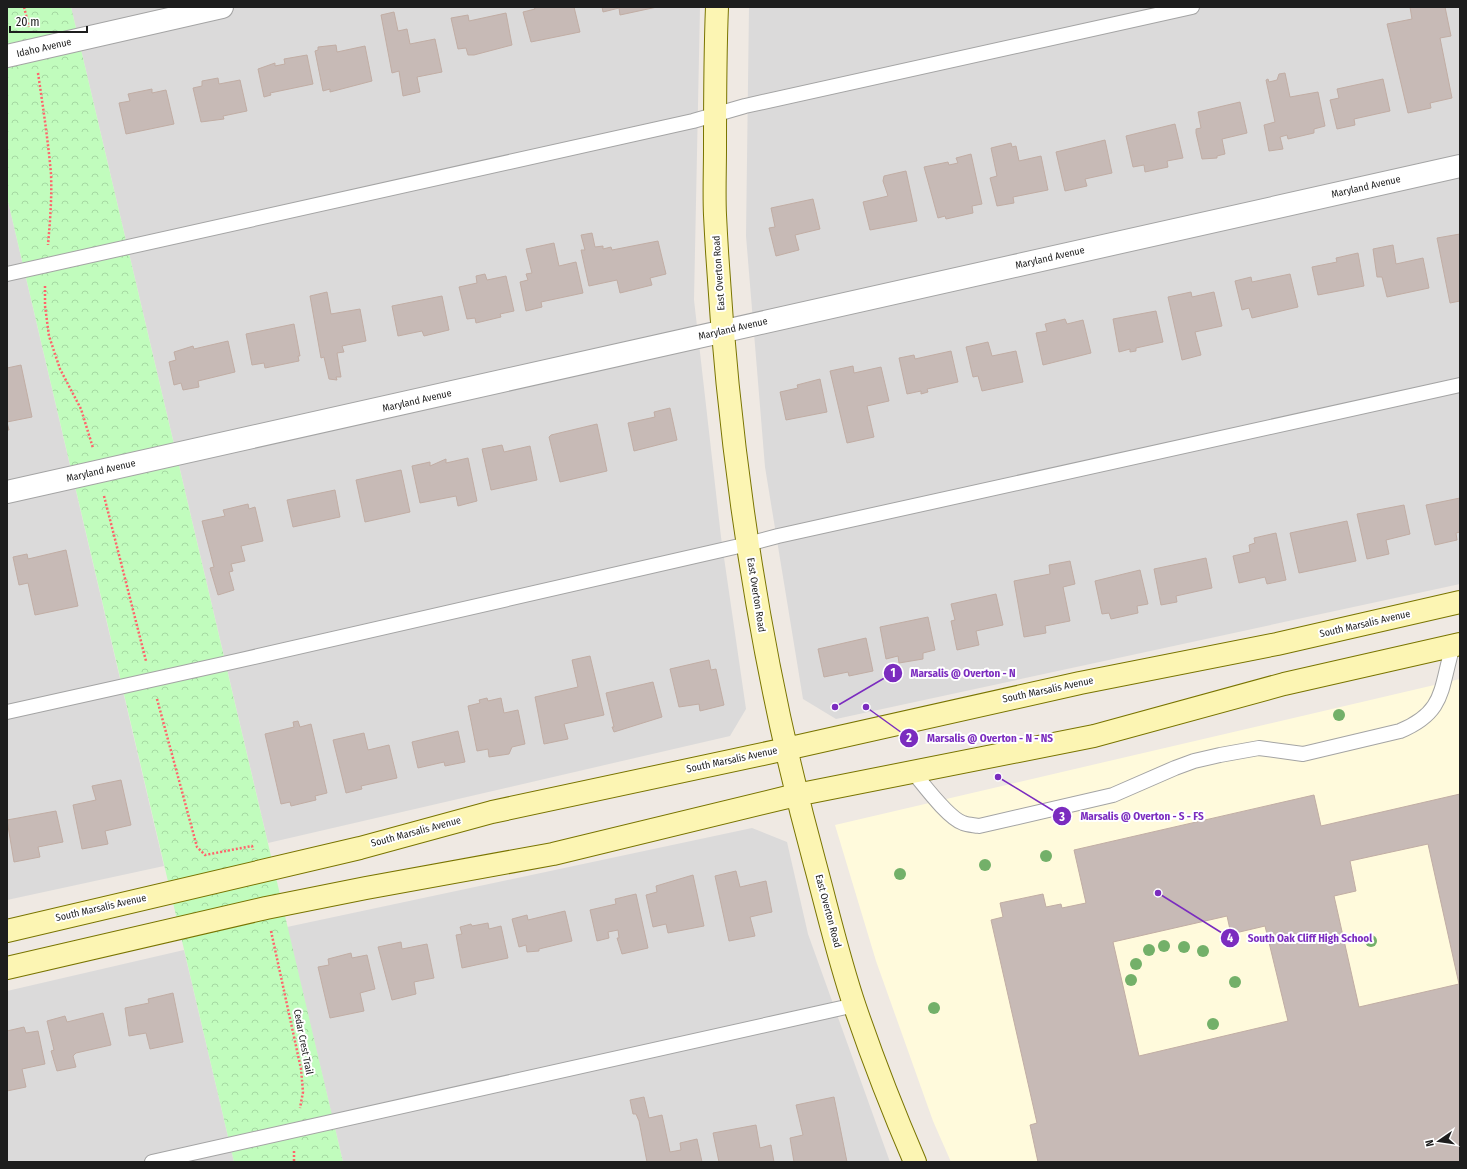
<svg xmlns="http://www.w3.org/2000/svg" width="1467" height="1169" font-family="'Fira Sans Condensed',sans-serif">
<defs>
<pattern id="park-crowns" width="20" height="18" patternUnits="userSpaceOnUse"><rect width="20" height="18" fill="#c1fcbd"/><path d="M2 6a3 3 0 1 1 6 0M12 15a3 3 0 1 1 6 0" fill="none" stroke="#a5d8a2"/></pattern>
</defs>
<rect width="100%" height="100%" fill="#efe9e3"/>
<!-- residential -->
<path fill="#dbdada" d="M 71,7 L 700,7 L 694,300 L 721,537 L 746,709 L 730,736 L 268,843 Z
M 749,7 L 1460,7 L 1460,584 L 836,719 L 803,699 L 765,467 L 746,236 Z
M 7,197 L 164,866 L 7,900 Z
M 752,828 L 787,842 L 808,934 L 890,1162 L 343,1162 L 287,927 Z
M 184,950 L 234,1162 L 7,1162 L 7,991 Z"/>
<!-- education -->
<path fill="#fffadc" d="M 1460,679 L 1460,1162 L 951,1162 L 933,1121 L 876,961 L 835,825 Z"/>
<!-- park -->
<path fill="url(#park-crowns)" d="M 7,7 L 71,7 L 343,1162 L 234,1162 L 7,197 Z"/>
<!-- building -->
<path fill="#c7bab6" stroke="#c1ada4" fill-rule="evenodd" d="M 534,7 L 574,7 L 580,32 L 531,42 L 523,12 L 535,9 Z
M 602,7 L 657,7 L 620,15 L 619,8 L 603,12 Z
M 1410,7 L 1445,7 L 1451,36 L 1440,38 L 1452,98 L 1430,103 L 1431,108 L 1408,113 L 1387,24 L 1412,19 Z
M 394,12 L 398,31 L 407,29 L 410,44 L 435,39 L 442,72 L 417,77 L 420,92 L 403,96 L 399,71 L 392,73 L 381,15 Z
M 506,13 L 512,45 L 474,55 L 468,55 L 466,48 L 458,49 L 451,18 L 468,15 L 469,21 Z
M 336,45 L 337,52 L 365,46 L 372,81 L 330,92 L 330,89 L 323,91 L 315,51 L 318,50 L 318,47 Z
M 307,55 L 313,84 L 270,93 L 271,95 L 264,97 L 258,69 L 275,63 L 275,66 L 285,64 L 284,59 Z
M 1285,73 L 1290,97 L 1318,92 L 1325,126 L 1314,129 L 1314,133 L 1288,139 L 1287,135 L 1280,137 L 1283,149 L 1269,151 L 1264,125 L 1275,122 L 1266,80 L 1268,79 L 1269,82 L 1277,80 L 1279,74 Z
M 218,78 L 219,84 L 240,80 L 247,111 L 223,116 L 224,119 L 201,122 L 193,88 L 202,86 L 202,81 Z
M 1383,79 L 1390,111 L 1354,119 L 1355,125 L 1337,129 L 1330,100 L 1339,98 L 1337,89 Z
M 152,89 L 152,93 L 166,90 L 174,124 L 126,134 L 119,103 L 130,101 L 128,94 Z
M 1240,102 L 1247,133 L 1222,139 L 1225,154 L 1217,156 L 1217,158 L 1202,159 L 1196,133 L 1196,129 L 1201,128 L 1198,112 Z
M 1175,124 L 1183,158 L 1167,161 L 1168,167 L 1145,172 L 1144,165 L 1133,167 L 1126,136 Z
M 1105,140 L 1112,173 L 1085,179 L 1087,186 L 1065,191 L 1056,152 Z
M 1011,143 L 1012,147 L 1016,146 L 1019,161 L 1041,156 L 1048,190 L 1013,197 L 1014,203 L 997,206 L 990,178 L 997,176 L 991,148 Z
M 971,154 L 982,204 L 972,206 L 973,213 L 946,219 L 945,216 L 938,218 L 924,167 L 948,162 L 949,165 L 958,163 L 956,158 Z
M 906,171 L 917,221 L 870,230 L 863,202 L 888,196 L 883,181 L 884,176 Z
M 813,199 L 820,229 L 795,235 L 799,250 L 776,256 L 769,228 L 775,227 L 771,208 Z
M 592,233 L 595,247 L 603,246 L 603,249 L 611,247 L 612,250 L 658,241 L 666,274 L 650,278 L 652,285 L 620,293 L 617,280 L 589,286 L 581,250 L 585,250 L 581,235 Z
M 1460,234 L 1460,301 L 1450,303 L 1437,238 Z
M 554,243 L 559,266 L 576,262 L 583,293 L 541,302 L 542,307 L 526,311 L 520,282 L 528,280 L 526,274 L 532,273 L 526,249 Z
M 1393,245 L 1396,264 L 1423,258 L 1429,288 L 1387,297 L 1382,277 L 1377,277 L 1373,249 Z
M 1358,253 L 1364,286 L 1318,295 L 1312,267 L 1337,262 L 1336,258 Z
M 485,274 L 487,280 L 506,276 L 514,311 L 500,314 L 501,317 L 476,323 L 475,318 L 467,319 L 459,287 L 477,283 L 476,276 Z
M 1290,274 L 1298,307 L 1252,318 L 1249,308 L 1242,310 L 1235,281 L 1251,277 L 1252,282 Z
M 327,292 L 331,314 L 360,309 L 366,341 L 342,346 L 344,352 L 337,353 L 341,377 L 336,377 L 337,380 L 329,379 L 324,357 L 321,358 L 310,296 Z
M 1191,292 L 1192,297 L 1214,292 L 1222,326 L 1195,332 L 1201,355 L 1182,360 L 1168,297 Z
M 442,296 L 449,330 L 424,336 L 422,331 L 398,336 L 392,306 Z
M 1156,311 L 1163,342 L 1136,348 L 1136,351 L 1130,352 L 1130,349 L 1119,352 L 1113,319 Z
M 1065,319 L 1067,324 L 1083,320 L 1091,353 L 1043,365 L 1036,333 L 1047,331 L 1045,324 Z
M 294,324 L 300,356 L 298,356 L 299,361 L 265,368 L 264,363 L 252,365 L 246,334 Z
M 228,341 L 235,372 L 198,381 L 199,387 L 183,390 L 181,383 L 174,385 L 169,362 L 176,360 L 174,352 L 193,346 L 194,349 Z
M 988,342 L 992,356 L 1016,351 L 1023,382 L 982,391 L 978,376 L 973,377 L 966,347 Z
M 951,351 L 958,382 L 927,389 L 928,392 L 921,394 L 921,391 L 907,394 L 899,358 L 914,355 L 915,359 Z
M 21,365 L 32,417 L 7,422 L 9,430 L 7,430 L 7,368 Z
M 853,366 L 854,373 L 881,367 L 889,401 L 867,406 L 874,437 L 847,443 L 830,371 Z
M 820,379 L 827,412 L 786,420 L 780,392 L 798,388 L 797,385 Z
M 670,408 L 677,440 L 634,451 L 628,423 L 655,417 L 654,412 Z
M 597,424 L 607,471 L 560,482 L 549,437 L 551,435 Z
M 502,445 L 504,452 L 530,446 L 537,480 L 491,490 L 482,449 Z
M 468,458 L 477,501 L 458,506 L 456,496 L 420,503 L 412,466 L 430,462 L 430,466 L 446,459 L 446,463 Z
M 401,470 L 410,512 L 365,522 L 356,480 Z
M 335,490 L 340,517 L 293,527 L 287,500 Z
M 1460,498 L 1460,532 L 1456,533 L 1457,540 L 1435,545 L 1426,505 Z
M 248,504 L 249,509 L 255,507 L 263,541 L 241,546 L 245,561 L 231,564 L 233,571 L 229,572 L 234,590 L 218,595 L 210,568 L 214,567 L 202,521 L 225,516 L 223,510 Z
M 1404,505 L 1410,534 L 1386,540 L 1389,554 L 1367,559 L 1357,514 Z
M 1347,521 L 1356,561 L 1299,573 L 1290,533 Z
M 1276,533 L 1286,580 L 1267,584 L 1265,577 L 1239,583 L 1233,556 L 1250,552 L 1249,545 L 1255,543 L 1254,538 Z
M 66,550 L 78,606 L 35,615 L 28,583 L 19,585 L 13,557 L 27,554 L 28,559 Z
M 1206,558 L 1212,588 L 1176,596 L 1177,602 L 1161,605 L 1154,569 Z
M 1070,561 L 1075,584 L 1063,587 L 1070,621 L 1045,626 L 1046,633 L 1024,637 L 1014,581 L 1050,574 L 1049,565 Z
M 1140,570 L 1148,604 L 1137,606 L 1138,613 L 1111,619 L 1109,613 L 1102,614 L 1095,581 Z
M 996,594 L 1003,625 L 976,631 L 979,645 L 957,650 L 951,621 L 955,620 L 951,604 Z
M 928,617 L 935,650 L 923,653 L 923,659 L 899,663 L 898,656 L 886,659 L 880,627 Z
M 866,638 L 873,671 L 849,676 L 848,672 L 824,677 L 818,649 Z
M 590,656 L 604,715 L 564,724 L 568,739 L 544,744 L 535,697 L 578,687 L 572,660 Z
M 709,660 L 711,670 L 716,669 L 724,705 L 700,711 L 699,704 L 679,707 L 670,669 Z
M 653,682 L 662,717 L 614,732 L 612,727 L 614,727 L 606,693 Z
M 487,698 L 488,701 L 501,698 L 504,713 L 518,710 L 525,744 L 512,747 L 509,754 L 489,757 L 488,749 L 477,751 L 468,706 L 480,703 L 479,700 Z
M 298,721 L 300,727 L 311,724 L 327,793 L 315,796 L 316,800 L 291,806 L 290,802 L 281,804 L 265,734 L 294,727 L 293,722 Z
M 458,731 L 465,762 L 445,766 L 444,762 L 418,768 L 412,742 Z
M 364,733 L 368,750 L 389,745 L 397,778 L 361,786 L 362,789 L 346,793 L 333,740 Z
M 121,780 L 131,825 L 105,831 L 108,844 L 82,849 L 73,805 L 96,800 L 92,786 Z
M 1460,794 L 1460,1162 L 1038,1162 L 1030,1125 L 1037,1123 L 991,920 L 1003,917 L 1000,903 L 1043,894 L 1046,907 L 1061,904 L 1062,908 L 1086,903 L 1074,850 L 1314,795 L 1321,826 ZM 1428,844 L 1459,984 L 1359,1007 L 1334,896 L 1356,891 L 1350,861 ZM 1227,916 L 1231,934 L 1265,926 L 1288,1021 L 1139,1056 L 1113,942 Z
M 56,811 L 63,842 L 38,847 L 40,857 L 14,862 L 7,820 Z
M 736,871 L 740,887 L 766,881 L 772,912 L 750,917 L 755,936 L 729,941 L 715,876 Z
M 693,875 L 704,926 L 668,933 L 666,924 L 653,927 L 646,895 L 657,892 L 656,886 Z
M 636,894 L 648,948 L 622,954 L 617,938 L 619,938 L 618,930 L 608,932 L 609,938 L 597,941 L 590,910 L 616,904 L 615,899 Z
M 565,911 L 572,941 L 539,949 L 539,951 L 527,952 L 526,945 L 519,947 L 512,919 L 527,915 L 528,920 Z
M 488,923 L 489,929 L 501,926 L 508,958 L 462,968 L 456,935 L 462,934 L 460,927 L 471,924 L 472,926 Z
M 401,942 L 402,949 L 427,944 L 434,978 L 414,982 L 416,994 L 392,1000 L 378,947 Z
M 351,953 L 352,958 L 367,955 L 375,989 L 360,993 L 364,1011 L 330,1018 L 318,967 L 329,965 L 328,959 Z
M 173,993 L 183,1042 L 150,1049 L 146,1033 L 129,1036 L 125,1008 L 149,1003 L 148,999 Z
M 103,1013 L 111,1045 L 76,1053 L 73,1056 L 76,1067 L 57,1071 L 51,1051 L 54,1050 L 47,1021 L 65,1016 L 67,1022 Z
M 24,1027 L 26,1033 L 38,1031 L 45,1064 L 22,1069 L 26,1087 L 7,1091 L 7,1031 Z
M 644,1097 L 649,1118 L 662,1115 L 670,1152 L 681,1150 L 680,1143 L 697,1139 L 702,1162 L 647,1162 L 639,1121 L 636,1114 L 633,1114 L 630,1100 Z
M 834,1097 L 847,1162 L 794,1162 L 790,1138 L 803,1135 L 796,1105 Z
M 756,1125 L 760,1148 L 771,1145 L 774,1162 L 719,1162 L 713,1133 Z"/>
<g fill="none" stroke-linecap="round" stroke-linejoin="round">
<!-- lane casing -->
<g stroke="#a4a4a4" stroke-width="16">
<path id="lane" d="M 7,274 L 693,121 L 745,106 L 1192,7
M 7,712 L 241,660 L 748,544 L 778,536 L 1460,385
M 913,772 C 924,785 948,818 963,823 C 968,825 974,825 979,826 L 1113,795 L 1175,768 L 1194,761 L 1220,755 L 1259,748 L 1303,754 L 1400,731 C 1446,712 1440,688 1453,646
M 152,1162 L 855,1005"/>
</g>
<!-- street casing -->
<g stroke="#a4a4a4" stroke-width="24">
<path id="street" d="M 7,56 L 222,7
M 7,492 L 1460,166"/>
</g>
<!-- secondary casing -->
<g stroke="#797400" stroke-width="24">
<path id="secondary" d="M 717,7 C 715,55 715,102 715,149 C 715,171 714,193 715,215 C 726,434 757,652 815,864 C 828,912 839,960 855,1007 C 873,1060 893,1111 915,1162
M 7,931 L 360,848 L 492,812 L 786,749 L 1080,683 L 1277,644 L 1460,602
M 7,968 L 266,908 L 366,888 L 553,854 L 796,795 L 1094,736 L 1284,684 L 1460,644"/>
</g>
<!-- path -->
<path stroke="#ff646b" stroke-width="2.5" stroke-dasharray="2 2" stroke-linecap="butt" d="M 24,7 L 29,27
M 38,73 C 43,107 48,140 51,174 C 52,198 50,222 48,245
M 45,286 L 45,306 L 49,336 L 60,369 L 81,409 L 93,448
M 104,496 L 146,661
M 157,699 L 197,847 L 205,855 L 252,846 L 253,850
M 271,931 L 301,1069 L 303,1092 L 300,1108
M 294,1151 L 294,1162"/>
<!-- lane -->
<use href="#lane" stroke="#fff" stroke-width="14"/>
<!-- street -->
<use href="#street" stroke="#fff" stroke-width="22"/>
<!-- secondary -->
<use href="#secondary" stroke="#fcf5b3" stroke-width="22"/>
</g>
<!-- trees -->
<g fill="#73b069">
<circle cx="1339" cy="715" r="6"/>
<circle cx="1046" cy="856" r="6"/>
<circle cx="985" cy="865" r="6"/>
<circle cx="900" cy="874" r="6"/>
<circle cx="1371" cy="941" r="6"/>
<circle cx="1164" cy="946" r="6"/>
<circle cx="1184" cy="947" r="6"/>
<circle cx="1149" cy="950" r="6"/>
<circle cx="1203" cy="951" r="6"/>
<circle cx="1136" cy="964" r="6"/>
<circle cx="1131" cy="980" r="6"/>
<circle cx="1235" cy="982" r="6"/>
<circle cx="934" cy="1008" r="6"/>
<circle cx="1213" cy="1024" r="6"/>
</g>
<g text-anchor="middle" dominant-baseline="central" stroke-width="4" stroke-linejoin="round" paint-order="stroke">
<!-- street labels -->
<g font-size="10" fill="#1d1d1d" stroke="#fff">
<text transform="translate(44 48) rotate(-13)">Idaho Avenue</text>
<text transform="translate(1366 187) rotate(-13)">Maryland Avenue</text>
<text transform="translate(1050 258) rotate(-13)">Maryland Avenue</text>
<text transform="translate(719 273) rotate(-94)">East Overton Road</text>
<text transform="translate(733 329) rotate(-13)">Maryland Avenue</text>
<text transform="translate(417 401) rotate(-13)">Maryland Avenue</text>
<text transform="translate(101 471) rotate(-13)">Maryland Avenue</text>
<text transform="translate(756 595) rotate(81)">East Overton Road</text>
<text transform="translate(1365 624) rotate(-13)">South Marsalis Avenue</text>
<text transform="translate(1048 690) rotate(-12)">South Marsalis Avenue</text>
<text transform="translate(732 760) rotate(-12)">South Marsalis Avenue</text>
<text transform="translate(416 832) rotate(-15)">South Marsalis Avenue</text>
<text transform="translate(101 908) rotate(-13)">South Marsalis Avenue</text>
<text transform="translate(828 911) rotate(75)">East Overton Road</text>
<text transform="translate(303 1042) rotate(79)">Cedar Crest Trail</text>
</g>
</g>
<!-- callouts -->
<path fill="none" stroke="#7b2cbf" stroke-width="1.5" d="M835 707L893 673M866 707L909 738M998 777L1062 816M1158 893L1230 938"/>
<g fill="#7b2cbf" stroke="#fff" stroke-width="1.5">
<circle cx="835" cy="707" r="4"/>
<circle cx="866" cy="707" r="4"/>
<circle cx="998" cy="777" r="4"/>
<circle cx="1158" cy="893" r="4"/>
<circle cx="893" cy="673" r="10"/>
<circle cx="909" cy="738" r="10"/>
<circle cx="1062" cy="816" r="10"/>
<circle cx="1230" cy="938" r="10"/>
</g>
<g font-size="12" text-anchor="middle" font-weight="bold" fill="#fff">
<text x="893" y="677">1</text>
<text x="909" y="742">2</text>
<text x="1062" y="821">3</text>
<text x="1230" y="942">4</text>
</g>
<g font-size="11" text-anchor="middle" font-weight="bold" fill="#7b2cbf" stroke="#fff" stroke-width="4" stroke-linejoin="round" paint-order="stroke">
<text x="963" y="677">Marsalis @ Overton - N</text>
<text x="990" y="742">Marsalis @ Overton - N - NS</text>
<text x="1142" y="820">Marsalis @ Overton - S - FS</text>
<text x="1310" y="942">South Oak Cliff High School</text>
</g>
<!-- border -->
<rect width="1467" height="1169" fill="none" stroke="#1d1d1d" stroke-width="16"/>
<!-- north arrow -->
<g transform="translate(1439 1141) rotate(257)" stroke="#ffffff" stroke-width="3" paint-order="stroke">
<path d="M0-3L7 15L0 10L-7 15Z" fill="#1d1d1d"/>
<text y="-6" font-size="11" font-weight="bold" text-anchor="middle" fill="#1d1d1d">N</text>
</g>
<!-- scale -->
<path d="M10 26v6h77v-6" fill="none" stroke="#1d1d1d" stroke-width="2"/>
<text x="16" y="26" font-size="12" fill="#1d1d1d" stroke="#ffffff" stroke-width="3" paint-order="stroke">20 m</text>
</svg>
